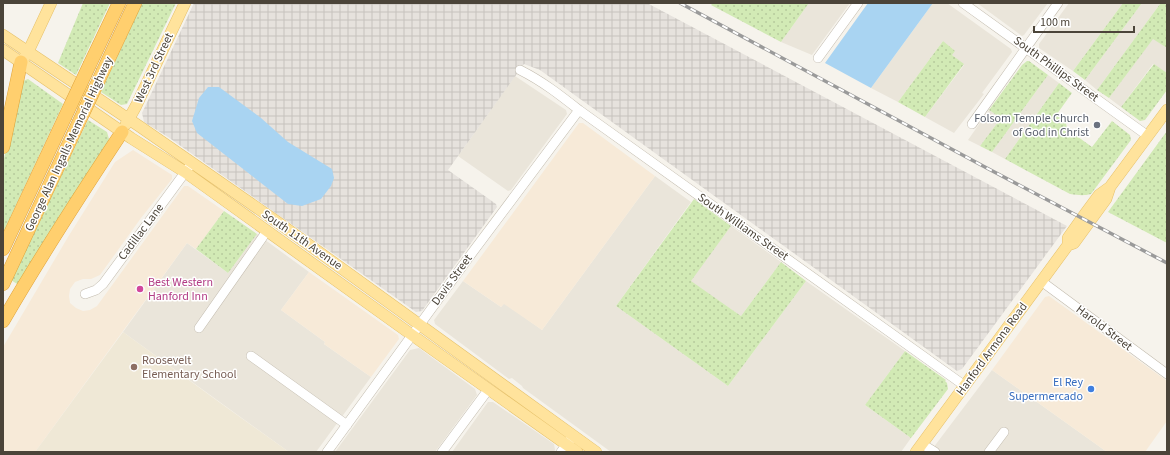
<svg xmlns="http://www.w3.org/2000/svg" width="1170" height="455" font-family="'Source Sans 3',sans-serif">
<defs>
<pattern id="industrial-grid" width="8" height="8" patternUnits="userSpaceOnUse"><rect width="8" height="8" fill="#e6e2dd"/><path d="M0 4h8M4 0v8" fill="none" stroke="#c7c3be"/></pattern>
<pattern id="grass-dots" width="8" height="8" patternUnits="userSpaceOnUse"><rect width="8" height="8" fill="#d2eab5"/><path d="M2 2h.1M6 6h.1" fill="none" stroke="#b6ca9c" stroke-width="1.8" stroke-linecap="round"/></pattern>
</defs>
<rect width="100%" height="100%" fill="#f6f3ec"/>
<!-- residential -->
<path fill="#eae5da" d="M 809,3 L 850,3 L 812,55 L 781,42 Z
M 933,3 L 947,3 L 1011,49 L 1012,52 L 982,93 L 984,94 L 954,133 L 925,117 L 964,65 L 952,55 L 943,41 L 898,102 L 871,88 Z
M 977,3 L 1048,3 L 1024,35 L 1022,36 Z
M 1069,3 L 1123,3 L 1073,71 L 1039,48 L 1039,44 Z
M 1142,3 L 1159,3 L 1160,4 L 1097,90 L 1085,80 Z
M 1153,38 L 1167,48 L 1167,73 L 1153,64 L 1121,107 L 1109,98 Z
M 1048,75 L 1059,83 L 1005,159 L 992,152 Z
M 515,76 L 566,110 L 567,114 L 511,190 L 508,191 L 458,156 Z
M 989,110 L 1001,118 L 980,146 L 968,140 Z
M 655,176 L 691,202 L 616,306 L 728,386 L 806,281 L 905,351 L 865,405 L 911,438 L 901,452 L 611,452 L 523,388 L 522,386 L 512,378 L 509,379 L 435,324 L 434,320 L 463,281 L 501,307 L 504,303 L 542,330 Z
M 731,226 L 781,262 L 741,316 L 690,281 Z
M 257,234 L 309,272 L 281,310 L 325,342 L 324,344 L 371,377 L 316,452 L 289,452 L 123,332 L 187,243 L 228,273 Z
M 419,348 L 475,389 L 477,395 L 435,452 L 335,452 L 410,350 Z
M 992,370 L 1107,452 L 930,452 Z
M 488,402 L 493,402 L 554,444 L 555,450 L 554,452 L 452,452 Z"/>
<!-- commercial -->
<path fill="#f7ead8" d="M 579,123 L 583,123 L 655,176 L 542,330 L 504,304 L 501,307 L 463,281 Z
M 133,150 L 172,175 L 172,179 L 141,218 L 100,275 L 91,279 L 83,279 L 75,282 L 70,289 L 69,296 L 70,303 L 76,308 L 83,311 L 90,310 L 97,306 L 184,186 L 188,186 L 224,211 L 196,249 L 187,243 L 35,452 L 3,452 L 3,347 L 68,237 L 115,162 Z
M 309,272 L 398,335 L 399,339 L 371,377 L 324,344 L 325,342 L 281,310 Z
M 1049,296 L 1167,381 L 1167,421 L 1145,452 L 1107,452 L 992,370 L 1045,297 Z"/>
<!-- industrial -->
<path fill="url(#industrial-grid)" d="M 194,3 L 647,3 L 1067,226 L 962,369 L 957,371 L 540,70 L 524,64 L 448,170 L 496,204 L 497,207 L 422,311 L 416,312 L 168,137 L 144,122 L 142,113 Z"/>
<!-- education -->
<path fill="#efe8d6" d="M 123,332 L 219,402 L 289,452 L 35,452 Z"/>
<!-- grass -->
<path fill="url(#grass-dots)" d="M 83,3 L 110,3 L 76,75 L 58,63 Z
M 142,3 L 176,3 L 127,104 L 121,105 L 101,92 Z
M 713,3 L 809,3 L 781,42 L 711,5 Z
M 1123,3 L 1142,3 L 1085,80 L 1073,71 Z
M 1159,3 L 1167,3 L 1167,48 L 1153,39 L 1109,98 L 1097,90 L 1160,4 Z
M 943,41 L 955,51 L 952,55 L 964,64 L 925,117 L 898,102 Z
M 1027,61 L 1029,61 L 1048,75 L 992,152 L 980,146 L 1001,118 L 989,110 L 1022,65 Z
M 1154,64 L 1167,73 L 1167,90 L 1145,120 L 1140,121 L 1121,107 Z
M 28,79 L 63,104 L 3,233 L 3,163 L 20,89 L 23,81 Z
M 1059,83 L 1072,93 L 1057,114 L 1066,123 L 1067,129 L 1092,147 L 1112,121 L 1130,135 L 1131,140 L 1091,194 C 1083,196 1078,195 1070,194 L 1005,159 Z
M 88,120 L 107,132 L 109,139 L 107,145 L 20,286 L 11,280 Z
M 1167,131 L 1167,243 L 1108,212 Z
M 694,199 L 731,226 L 691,281 L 741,316 L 781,262 L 806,281 L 728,386 L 616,306 Z
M 224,211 L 257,234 L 228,273 L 196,249 Z
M 905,351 L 946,380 L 945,381 L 947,383 L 948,389 L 911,438 L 865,405 Z"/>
<!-- water -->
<path fill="#a9d4f2" d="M 868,3 L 933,3 L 871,88 L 825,63 Z
M 208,87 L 219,87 L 261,118 L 288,142 L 332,169 L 334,178 L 331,186 L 321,199 L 302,206 L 288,204 L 197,133 L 192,121 L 199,98 Z"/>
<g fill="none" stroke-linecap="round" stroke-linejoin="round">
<!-- minor casing -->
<g stroke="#c2bbae" stroke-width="10">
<path id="minor" d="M 963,3 L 1148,136
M 818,58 L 858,3
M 520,70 C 542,81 560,95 579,110 L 965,386
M 972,124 L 1058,3
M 1041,281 L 1167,374
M 85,294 L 96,290 L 103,284 L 189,167
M 199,328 L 267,231
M 251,356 L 347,425
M 922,444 L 935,452
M 327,452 L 469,257 L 579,110
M 442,452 L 488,390
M 561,452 L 570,440
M 989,452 L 1004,432"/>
</g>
<!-- major casing -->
<g stroke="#e6c16a" stroke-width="12">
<path id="major" d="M 3,35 L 139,126 L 276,221 L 596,452
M 3,50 L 131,138 L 185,172 L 412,335 L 577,452
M 24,58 L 28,52 L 51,3
M 126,124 L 136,106 L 185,3
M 1068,245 L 1074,243 L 1106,199 L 1110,187 L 1167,110
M 916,452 L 1068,245 L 1068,238 L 1085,214 L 1099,195 L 1110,187"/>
</g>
<!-- highway casing -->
<g stroke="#e0a43c" stroke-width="14">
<path id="highway" d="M 90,64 L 119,3
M 103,71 L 135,3
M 3,147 L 21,62
M 3,249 L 65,117
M 3,284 L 78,124
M 3,321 C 40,257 81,194 122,132"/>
</g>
<!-- minor -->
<use href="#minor" stroke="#fff" stroke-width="9"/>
<!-- major -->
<use href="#major" stroke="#ffe39c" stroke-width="11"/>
<!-- highway -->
<use href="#highway" stroke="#ffcf6e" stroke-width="13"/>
<!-- rail casing -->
<g stroke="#9a9a9a" stroke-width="3.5">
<path id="rail" d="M 680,3 L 983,166 L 1167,263"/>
</g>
<!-- rail -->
<use href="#rail" stroke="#fff" stroke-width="2" stroke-dasharray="6" stroke-linecap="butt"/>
<!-- highway-bridge casing -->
<g stroke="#e0a43c" stroke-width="14" stroke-linecap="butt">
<path id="highway-bridge" d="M 65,117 L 90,64
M 78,124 L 103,71"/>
</g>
<!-- highway-bridge -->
<use href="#highway-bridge" stroke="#ffcf6e" stroke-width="13"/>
</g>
<!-- markers -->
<circle fill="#6b7280" stroke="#fff" stroke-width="1.5" cx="1097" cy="125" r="4"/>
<circle fill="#d1479c" stroke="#fff" stroke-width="1.5" cx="140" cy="289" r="4"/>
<circle fill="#8d6e63" stroke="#fff" stroke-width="1.5" cx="134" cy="367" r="4"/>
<circle fill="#3f7fe0" stroke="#fff" stroke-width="1.5" cx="1091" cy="389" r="4"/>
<g text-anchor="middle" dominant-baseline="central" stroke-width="3" stroke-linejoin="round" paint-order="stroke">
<!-- street labels -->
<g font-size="12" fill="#4b4439" stroke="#fff">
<text transform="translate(154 68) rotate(-65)">West 3rd Street</text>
<text transform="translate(1056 69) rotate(36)">South Phillips Street</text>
<text transform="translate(69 144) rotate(-65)">George Alan Ingalls Memorial Highway</text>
<text transform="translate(743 227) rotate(35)">South Williams Street</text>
<text transform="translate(141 232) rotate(-53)">Cadillac Lane</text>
<text transform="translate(302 240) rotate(35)">South 11th Avenue</text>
<text transform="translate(452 280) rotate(-54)">Davis Street</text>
<text transform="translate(1104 328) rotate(37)">Harold Street</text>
<text transform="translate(992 349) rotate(-54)">Hanford Armona Road</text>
</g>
<!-- worship labels -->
<g font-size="12" fill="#5b616d" stroke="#fff" text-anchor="end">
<text x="1089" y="118">Folsom Temple Church<tspan x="1089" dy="14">of God in Christ</tspan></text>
</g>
<!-- hotel labels -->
<g font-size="12" fill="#b23c85" stroke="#fff" text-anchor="start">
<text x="148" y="282">Best Western<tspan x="148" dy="14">Hanford Inn</tspan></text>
</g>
<!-- education labels -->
<g font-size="12" fill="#785e54" stroke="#fff" text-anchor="start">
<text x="142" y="360">Roosevelt<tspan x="142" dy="14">Elementary School</tspan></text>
</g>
<!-- shop labels -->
<g font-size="12" fill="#366cbe" stroke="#fff" text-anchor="end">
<text x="1083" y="382">El Rey<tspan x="1083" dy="14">Supermercado</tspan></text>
</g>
</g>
<!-- border -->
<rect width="1170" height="455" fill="none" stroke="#4b4439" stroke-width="8"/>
<!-- scale -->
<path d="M1034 26v6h100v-6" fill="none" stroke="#4b4439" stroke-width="2"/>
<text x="1040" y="26" font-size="12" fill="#4b4439" stroke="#ffffff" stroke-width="3" paint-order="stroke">100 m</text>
</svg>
